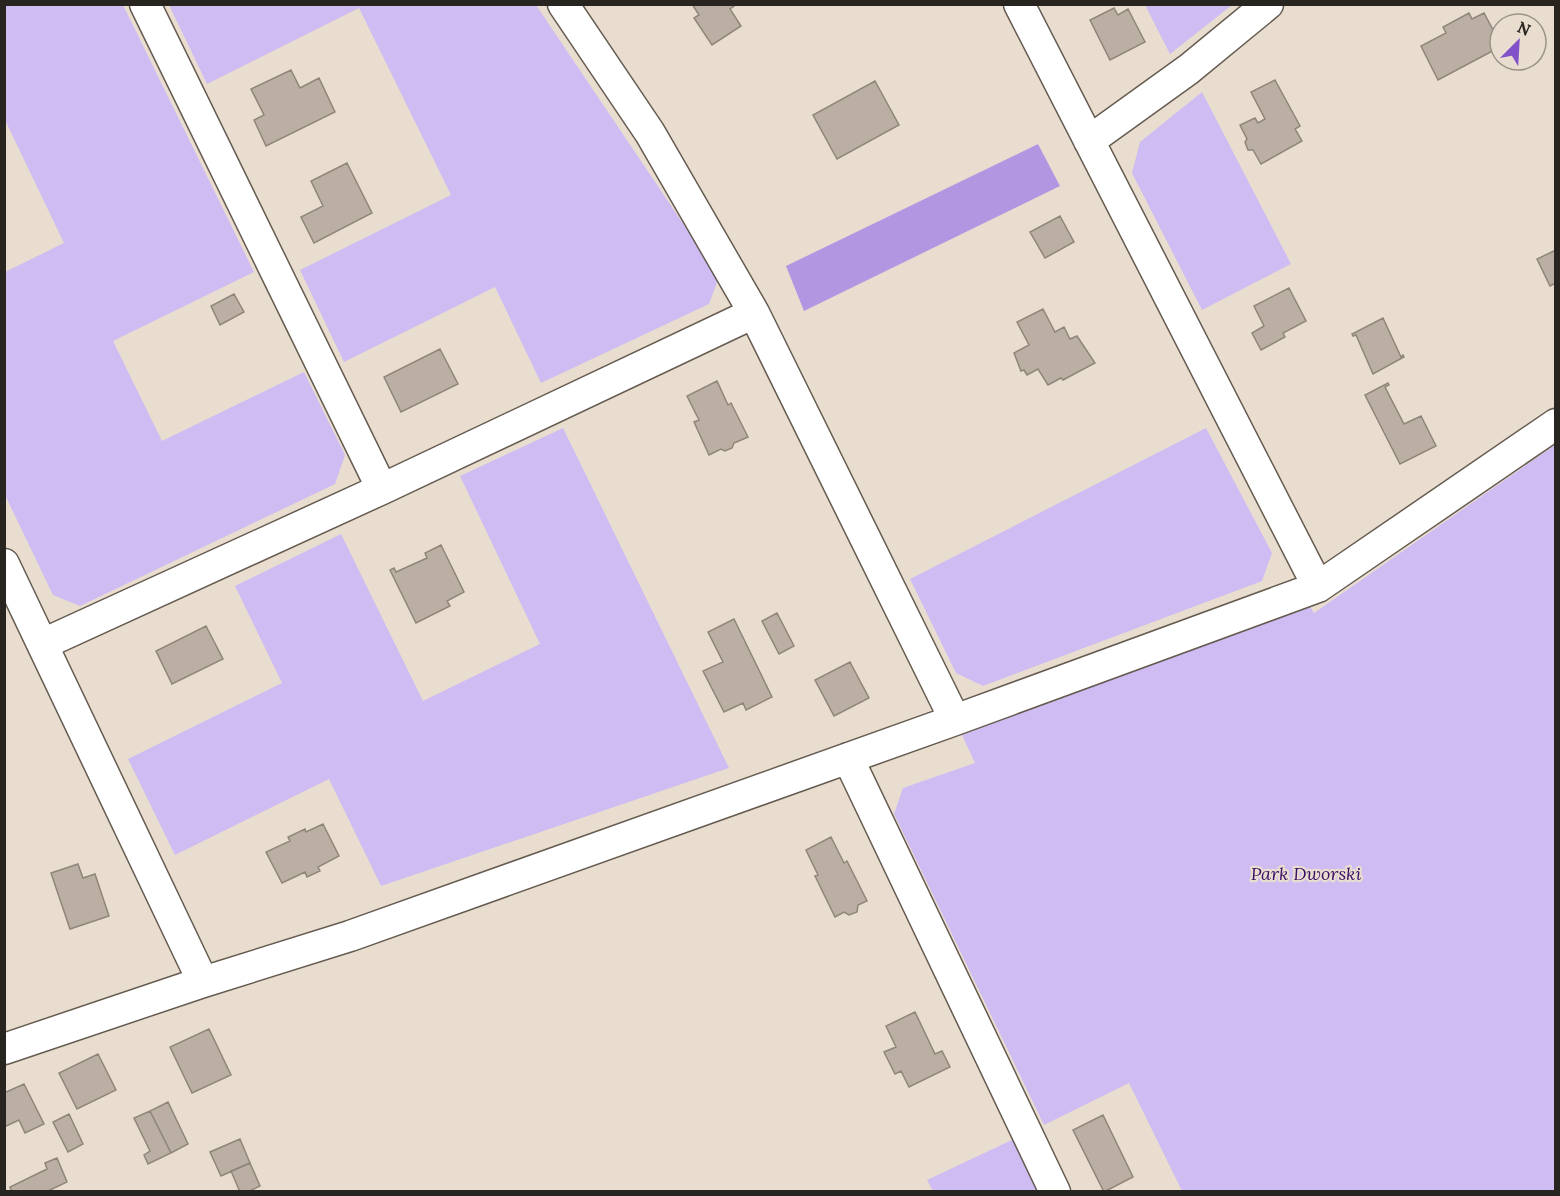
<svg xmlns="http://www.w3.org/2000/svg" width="1560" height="1196" font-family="Lora,serif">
<rect width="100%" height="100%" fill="#e9ddd0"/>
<!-- green -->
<path fill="#cebcf3" d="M 5,4 L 123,5 L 254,272 L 113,341 L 162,441 L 304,372 L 345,455 L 335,484 L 80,606 L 53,595 L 5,495 L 5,272 L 64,243 L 5,120 Z
M 169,5 L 536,5 L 719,277 L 709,304 L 541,383 L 495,287 L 344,362 L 300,270 L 451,195 L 359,8 L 207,84 Z
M 1145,5 L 1232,5 L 1170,54 Z
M 1202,92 L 1291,264 L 1202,310 L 1132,173 L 1140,142 Z
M 563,428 L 729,768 L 381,886 L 329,779 L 175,855 L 128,759 L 282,683 L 235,586 L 341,534 L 423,701 L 540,644 L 460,476 Z
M 1206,428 L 1272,553 L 1262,581 L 983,686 L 956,673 L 910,579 Z
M 1555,445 L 1555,1191 L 1182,1191 L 1129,1083 L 1044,1125 L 894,814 L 903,788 L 975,763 L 962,735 L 1309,605 L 1314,613 Z
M 1014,1139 L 1039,1191 L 933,1191 L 927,1180 Z"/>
<!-- forest -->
<path fill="#b197e2" d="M 1038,144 L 1060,186 L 804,311 L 786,266 Z"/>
<!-- building -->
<path fill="#baafa2" stroke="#908579" stroke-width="1.5" d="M 692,4 L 737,4 L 730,9 L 741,26 L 712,45 L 694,18 L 699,15 Z
M 1114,8 L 1118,15 L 1128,9 L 1145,42 L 1110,60 L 1090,20 Z
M 1469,13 L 1472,19 L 1484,13 L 1500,43 L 1500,47 L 1438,80 L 1421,46 L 1446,33 L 1443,27 Z
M 291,70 L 300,88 L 319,78 L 335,112 L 266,146 L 254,120 L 264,115 L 251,89 Z
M 1275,80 L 1300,126 L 1295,129 L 1302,141 L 1261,164 L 1253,150 L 1248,150 L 1245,142 L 1247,139 L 1240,125 L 1255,118 L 1258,123 L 1265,119 L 1251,92 Z
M 875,81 L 899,125 L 837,159 L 813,115 Z
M 347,163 L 372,213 L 314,243 L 301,217 L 323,206 L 311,181 Z
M 1060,216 L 1074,242 L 1045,258 L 1030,232 Z
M 1556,250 L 1556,283 L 1550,286 L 1537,259 Z
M 1289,288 L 1306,321 L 1283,333 L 1285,337 L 1261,350 L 1252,333 L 1264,326 L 1254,306 Z
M 234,294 L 244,312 L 220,325 L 211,306 Z
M 1043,309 L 1055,332 L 1064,327 L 1070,339 L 1077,336 L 1095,363 L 1063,380 L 1061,378 L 1048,385 L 1038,369 L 1027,375 L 1024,370 L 1021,371 L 1014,353 L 1029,345 L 1017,322 Z
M 1383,318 L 1401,357 L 1403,355 L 1404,357 L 1373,374 L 1356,335 L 1353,336 L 1352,334 Z
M 440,349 L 458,384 L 401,412 L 384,377 Z
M 717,381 L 728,405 L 731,403 L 748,437 L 734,443 L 732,448 L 725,451 L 721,449 L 709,455 L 694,422 L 699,420 L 687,396 Z
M 1388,383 L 1389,385 L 1385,387 L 1404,424 L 1421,416 L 1436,446 L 1400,464 L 1365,395 Z
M 441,545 L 464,592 L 447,601 L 450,606 L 416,623 L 390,570 L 394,568 L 396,572 L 427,558 L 425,553 Z
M 777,613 L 794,646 L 779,654 L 762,621 Z
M 734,619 L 772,697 L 746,710 L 743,703 L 724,712 L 703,671 L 723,662 L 708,632 Z
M 206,626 L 223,659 L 172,684 L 156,651 Z
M 850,662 L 869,698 L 834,716 L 815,680 Z
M 323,824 L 339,856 L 318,867 L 320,871 L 307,877 L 305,872 L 282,883 L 266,852 L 290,841 L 288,837 L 305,829 L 306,832 Z
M 831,837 L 844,863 L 847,861 L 867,901 L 858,905 L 857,912 L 849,915 L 844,912 L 835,917 L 815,876 L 818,875 L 806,850 Z
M 78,864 L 83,878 L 95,874 L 109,916 L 70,929 L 51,873 Z
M 915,1012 L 935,1054 L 942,1051 L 950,1067 L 909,1087 L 901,1071 L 895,1074 L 884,1052 L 896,1047 L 886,1026 Z
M 209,1029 L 231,1075 L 192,1093 L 170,1047 Z
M 98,1054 L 116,1090 L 77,1109 L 59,1073 Z
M 24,1084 L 44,1124 L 25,1133 L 19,1120 L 4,1127 L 4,1093 Z
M 168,1102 L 188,1144 L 171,1153 L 150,1111 Z
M 150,1111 L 171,1153 L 148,1164 L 144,1155 L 150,1151 L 134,1118 Z
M 69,1114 L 83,1144 L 68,1152 L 53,1122 Z
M 1103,1115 L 1133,1177 L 1104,1192 L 1073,1130 Z
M 240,1139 L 250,1163 L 221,1176 L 210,1152 Z
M 57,1158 L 67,1182 L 46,1192 L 12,1192 L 10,1187 L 47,1169 L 45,1163 Z
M 250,1163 L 260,1186 L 248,1192 L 240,1192 L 231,1171 Z"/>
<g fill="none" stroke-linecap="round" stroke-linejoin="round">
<!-- street casing -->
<g stroke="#655b50" stroke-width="33">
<path id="street" d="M 145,4 L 382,489
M 563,4 L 650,133 L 754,313 L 955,720
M 1019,4 L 1318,587
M 1089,141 L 1189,69 L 1268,4
M 4,564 L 203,982
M 43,644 L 382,489 L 754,313
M 848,758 L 1055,1192
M 4,1049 L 203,982 L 350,936 L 955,720 L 1318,587 L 1556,424"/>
</g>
<!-- street -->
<use href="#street" stroke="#fff" stroke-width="30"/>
</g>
<g text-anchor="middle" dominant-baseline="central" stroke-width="4.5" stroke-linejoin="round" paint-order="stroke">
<!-- park labels -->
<g font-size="18" font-style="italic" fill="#390f66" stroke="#e9ddd0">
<text x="1306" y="873">Park Dworski</text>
</g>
</g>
<!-- border -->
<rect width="1560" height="1196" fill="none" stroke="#28241f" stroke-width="12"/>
<!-- north arrow -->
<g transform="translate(1518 42) rotate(24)"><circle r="28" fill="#e9ddd0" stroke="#9c9389" stroke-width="1.5"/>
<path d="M0-4.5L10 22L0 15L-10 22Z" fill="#8250c8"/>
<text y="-9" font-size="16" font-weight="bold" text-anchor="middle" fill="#28241f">N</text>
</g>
</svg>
